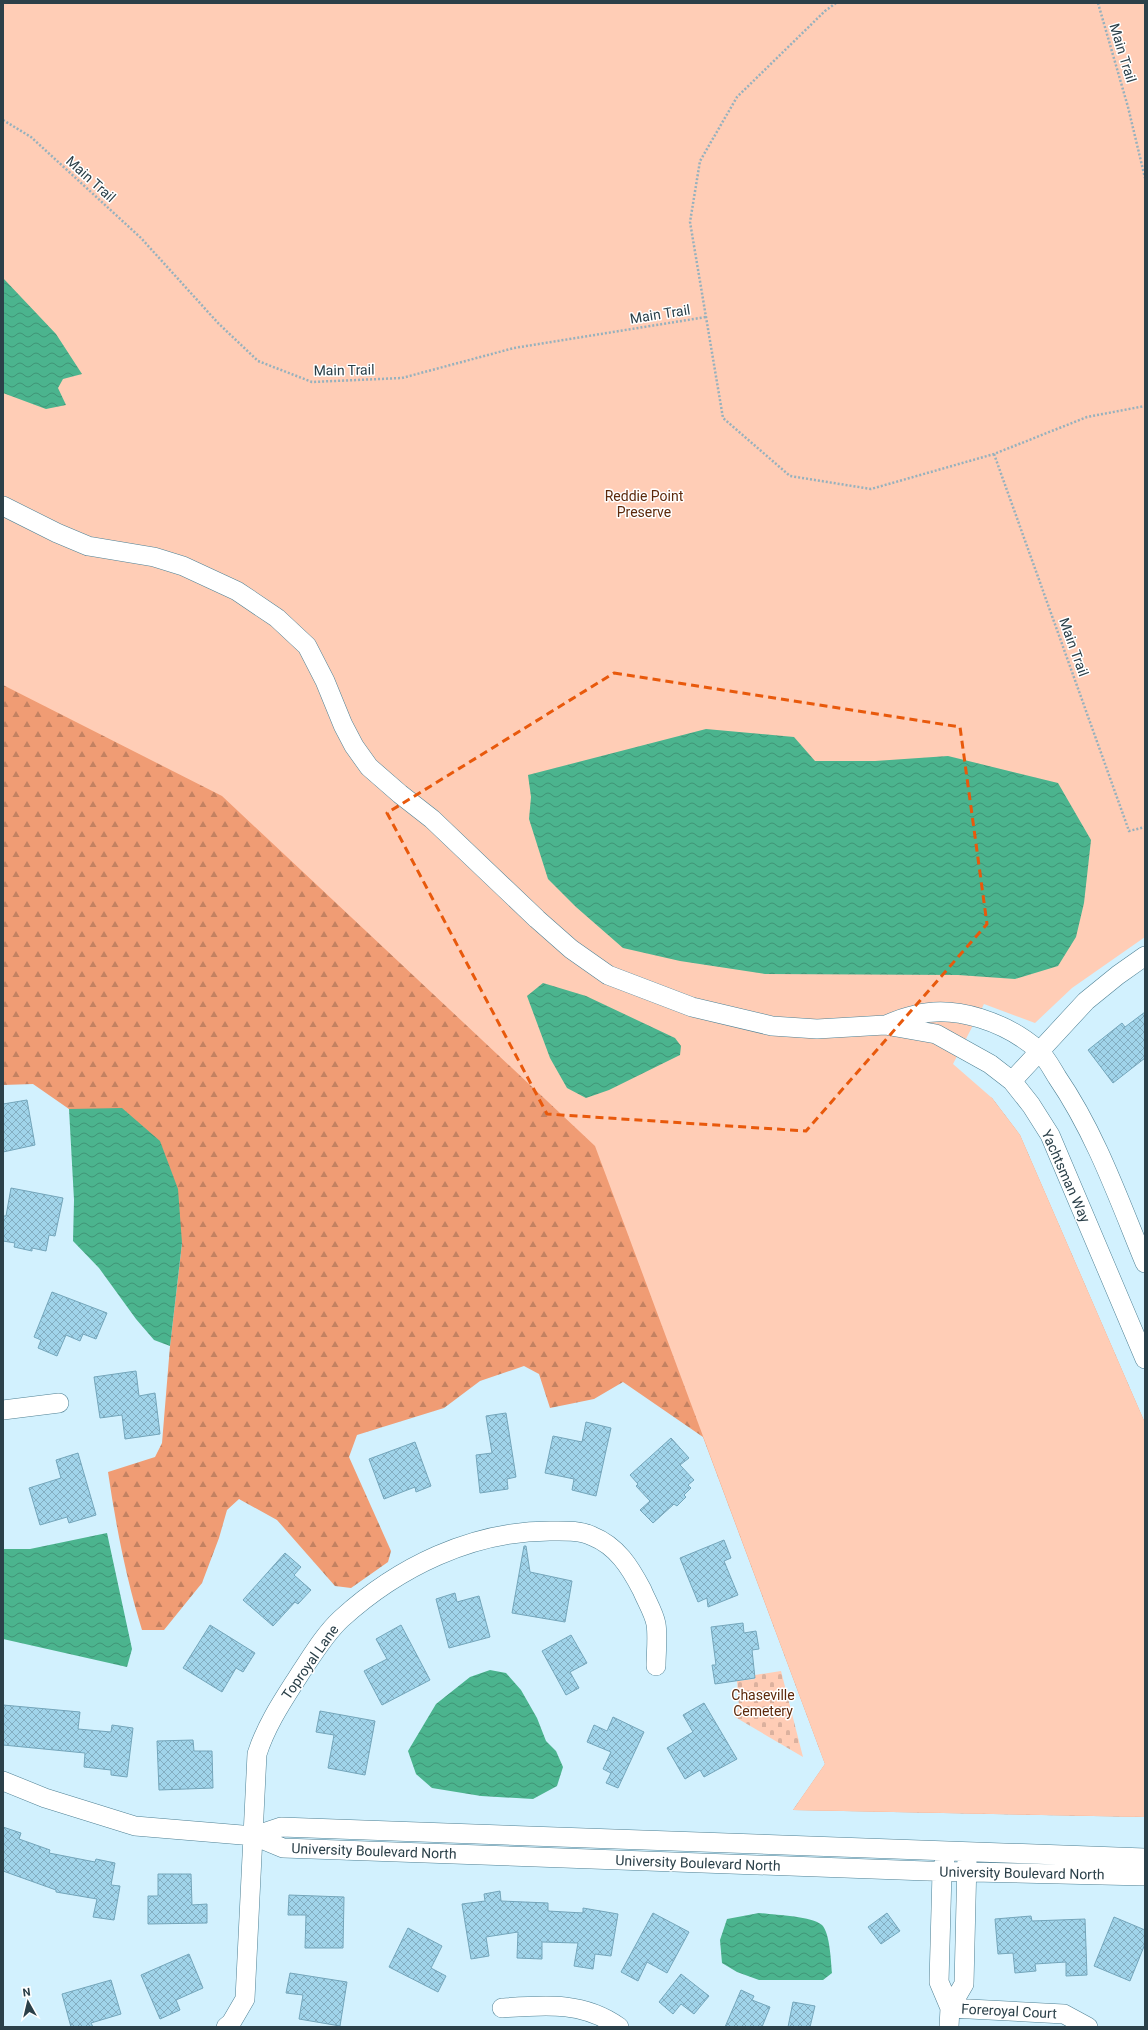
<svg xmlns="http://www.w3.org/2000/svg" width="1148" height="2030" font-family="Roboto,sans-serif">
<defs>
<pattern id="forest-firs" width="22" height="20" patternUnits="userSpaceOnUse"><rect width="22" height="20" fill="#f09c74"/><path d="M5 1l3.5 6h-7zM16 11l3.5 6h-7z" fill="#c38161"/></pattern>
<pattern id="cemetery-stones" width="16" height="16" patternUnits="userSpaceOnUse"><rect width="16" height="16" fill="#ffcdb6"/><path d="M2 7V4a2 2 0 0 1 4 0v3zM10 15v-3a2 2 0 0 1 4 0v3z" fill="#dbb19e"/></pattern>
<pattern id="water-waves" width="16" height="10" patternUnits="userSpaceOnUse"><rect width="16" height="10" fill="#4bb48e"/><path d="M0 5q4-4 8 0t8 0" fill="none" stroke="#3f9476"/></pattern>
<pattern id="building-cross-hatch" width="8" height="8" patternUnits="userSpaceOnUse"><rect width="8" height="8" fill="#a0d4ea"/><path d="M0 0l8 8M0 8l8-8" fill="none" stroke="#83adc0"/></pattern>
</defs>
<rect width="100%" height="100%" fill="#d2f1fe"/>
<!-- forest -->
<path fill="url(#forest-firs)" d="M 3,553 L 992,1098 L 1020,1135 L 1145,1423 L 1145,1817 L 793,1810 L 825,1764 L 703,1437 L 623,1382 L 594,1399 L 550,1408 L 539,1374 L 524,1366 L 480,1381 L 444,1408 L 357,1435 L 349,1457 L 391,1551 L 388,1562 L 351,1588 L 335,1586 L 277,1520 L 239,1499 L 227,1510 L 219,1538 L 202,1583 L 164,1630 L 142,1630 C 126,1578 116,1526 108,1472 L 155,1457 L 162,1443 L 170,1346 L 182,1243 L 122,1109 L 69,1109 L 33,1084 L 3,1085 Z"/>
<!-- cemetery -->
<path fill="url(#cemetery-stones)" d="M 781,1671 L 803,1757 L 735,1717 L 739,1707 L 737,1681 L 755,1679 L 755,1675 Z"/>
<!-- park -->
<path fill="#ffcdb6" d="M 3,3 L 1145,3 L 1145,937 L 1072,988 L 1035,1023 L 984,1004 L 953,1064 L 992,1098 L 1020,1135 L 1145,1423 L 1145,1817 L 793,1810 L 825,1764 L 595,1146 L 222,796 L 3,685 Z"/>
<!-- water -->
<path fill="url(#water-waves)" d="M 3,278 L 56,334 L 82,374 L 63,379 L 58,388 L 66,405 L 46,409 L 3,393 Z
M 706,729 L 794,737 L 815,761 L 875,761 L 948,756 L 1058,783 L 1091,840 L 1084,903 L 1076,937 L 1058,966 L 1015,979 L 958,975 L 765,974 L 680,961 L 623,948 L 576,907 L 548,879 L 529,819 L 531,797 L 528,775 Z
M 543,983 L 586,996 L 675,1038 L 681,1046 L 680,1055 L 609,1090 L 586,1098 L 567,1088 L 550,1058 L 527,996 Z
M 122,1108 L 160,1141 L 178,1189 L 182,1243 L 170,1346 L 154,1340 L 136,1319 L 99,1268 L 73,1241 L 74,1200 L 69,1109 Z
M 107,1533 L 132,1649 L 127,1667 L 3,1639 L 3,1549 L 30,1549 Z
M 490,1670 L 506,1673 L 521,1690 L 537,1718 L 546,1741 L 556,1751 L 563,1767 L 557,1786 L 533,1799 L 481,1796 L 432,1788 L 416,1774 L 408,1751 L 436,1704 L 470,1677 Z
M 759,1913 C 774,1915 811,1916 822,1925 C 830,1933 831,1962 832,1973 L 823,1980 L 759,1980 L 737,1972 L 722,1963 L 720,1940 L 727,1919 Z"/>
<!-- building -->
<path fill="url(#building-cross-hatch)" stroke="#74a6bb" d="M 1145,1012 L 1145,1058 L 1113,1083 L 1088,1050 L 1122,1023 L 1125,1027 Z
M 27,1100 L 35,1145 L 3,1152 L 3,1104 Z
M 11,1188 L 63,1198 L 55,1236 L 49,1235 L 46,1251 L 32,1248 L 32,1251 L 14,1247 L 15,1243 L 3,1241 L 3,1216 L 6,1216 Z
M 52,1292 L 107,1313 L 96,1339 L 83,1334 L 80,1341 L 66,1335 L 57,1356 L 38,1348 L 41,1340 L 34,1337 Z
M 136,1371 L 139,1396 L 155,1393 L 160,1434 L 125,1439 L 122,1415 L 100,1418 L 94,1377 Z
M 506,1413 L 516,1477 L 507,1479 L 508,1489 L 480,1493 L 476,1455 L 492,1453 L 486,1416 Z
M 586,1422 L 611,1428 L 596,1496 L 572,1490 L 574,1479 L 545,1473 L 553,1436 L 582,1442 Z
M 671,1438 L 689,1458 L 680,1465 L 694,1480 L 688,1485 L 691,1488 L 684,1495 L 686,1497 L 677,1506 L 674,1504 L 653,1523 L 640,1510 L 650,1501 L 636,1486 L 638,1484 L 630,1475 Z
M 415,1442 L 431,1486 L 416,1492 L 415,1487 L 384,1499 L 369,1459 Z
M 78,1453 L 96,1515 L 69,1523 L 67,1517 L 40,1525 L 29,1488 L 61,1478 L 56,1460 Z
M 724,1540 L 731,1558 L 724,1561 L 738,1595 L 708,1607 L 707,1598 L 698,1602 L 680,1558 Z
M 524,1546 L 526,1546 L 530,1572 L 572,1581 L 565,1622 L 512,1613 Z
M 285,1553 L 301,1567 L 294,1575 L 311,1590 L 298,1604 L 295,1602 L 273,1626 L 243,1600 Z
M 455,1593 L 457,1602 L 479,1596 L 490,1637 L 449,1648 L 436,1599 Z
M 743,1623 L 744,1633 L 756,1631 L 759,1649 L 752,1650 L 755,1678 L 715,1684 L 712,1665 L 716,1665 L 711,1627 Z
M 210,1625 L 255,1653 L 243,1672 L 236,1668 L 222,1692 L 183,1668 Z
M 401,1625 L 430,1680 L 382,1705 L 364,1671 L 387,1659 L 376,1639 Z
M 571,1635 L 587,1663 L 570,1672 L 579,1688 L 566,1695 L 542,1651 Z
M 704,1703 L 737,1759 L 704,1777 L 700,1770 L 685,1779 L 667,1748 L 693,1732 L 683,1715 Z
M 3,1705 L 80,1712 L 78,1729 L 111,1732 L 112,1725 L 133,1728 L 127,1777 L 111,1775 L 111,1770 L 84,1767 L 85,1753 L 3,1745 Z
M 320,1711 L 375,1721 L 365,1775 L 328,1768 L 334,1735 L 316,1732 Z
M 613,1717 L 644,1732 L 618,1788 L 606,1783 L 611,1773 L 603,1769 L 611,1752 L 587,1742 L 594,1725 L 607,1731 Z
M 193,1740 L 194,1751 L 212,1751 L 213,1788 L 159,1790 L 157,1741 Z
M 3,1827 L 21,1833 L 19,1839 L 50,1850 L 49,1853 L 95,1862 L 96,1859 L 115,1863 L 111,1885 L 120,1886 L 114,1920 L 93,1917 L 97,1899 L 56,1892 L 56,1890 L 3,1871 Z
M 158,1874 L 191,1874 L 192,1905 L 207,1904 L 207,1923 L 148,1924 L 148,1896 L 158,1896 Z
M 500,1891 L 501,1901 L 548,1903 L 548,1911 L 583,1913 L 583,1908 L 618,1914 L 611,1956 L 595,1954 L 593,1969 L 574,1966 L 578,1943 L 542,1942 L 542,1959 L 517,1958 L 518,1932 L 486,1937 L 489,1956 L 471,1959 L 462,1904 L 485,1901 L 484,1894 Z
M 289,1895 L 344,1897 L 343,1948 L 305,1948 L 306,1915 L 288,1915 Z
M 653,1913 L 689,1932 L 667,1973 L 647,1962 L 638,1981 L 621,1972 Z
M 887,1913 L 900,1931 L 881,1944 L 868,1927 Z
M 1031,1916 L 1032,1921 L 1085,1919 L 1087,1975 L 1066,1976 L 1066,1962 L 1035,1964 L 1036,1971 L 1015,1973 L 1013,1953 L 998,1954 L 995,1919 Z
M 1114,1917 L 1145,1930 L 1145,1944 L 1130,1981 L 1094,1966 Z
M 408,1928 L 442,1946 L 431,1968 L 446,1976 L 438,1992 L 389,1967 Z
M 189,1954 L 203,1988 L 176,2000 L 180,2010 L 160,2019 L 141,1975 Z
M 290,1973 L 347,1982 L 340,2026 L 299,2019 L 303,1995 L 286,1993 Z
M 681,1974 L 709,1996 L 694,2014 L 681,2004 L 673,2014 L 659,2002 Z
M 111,1980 L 121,2014 L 91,2023 L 93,2027 L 71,2027 L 62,1994 Z
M 741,1990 L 754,1996 L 752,2000 L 770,2007 L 762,2027 L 725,2027 Z
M 793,2002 L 815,2006 L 810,2027 L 788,2027 Z"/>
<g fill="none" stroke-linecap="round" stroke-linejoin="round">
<!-- minor casing -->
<g stroke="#4e8094" stroke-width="20">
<path id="minor" d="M 3,506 L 57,533 L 88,546 L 154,557 L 183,566 L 237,591 L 277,618 L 307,646 L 325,681 L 343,725 L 354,746 L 369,767 L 400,794 L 432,819 L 537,919 L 571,949 L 608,975 L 692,1007 L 772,1026 L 817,1029 L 885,1025 L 936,1034 L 990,1064 L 1012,1081 L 1031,1105 L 1050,1135 L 1145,1359
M 886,1025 C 895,1021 905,1017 915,1015 C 956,1004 1007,1023 1038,1050 C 1046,1057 1052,1069 1057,1077 C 1096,1134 1119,1200 1145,1263
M 1012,1081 L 1086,1001 L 1118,975 L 1145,956
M 3,1410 L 59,1403
M 3,1781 L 45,1798 L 135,1826 L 254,1836 L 283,1848 L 927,1871 L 1145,1876
M 254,1836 L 281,1827 L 1145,1858
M 945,1859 L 942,1872 L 939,1982 L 950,2008 L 949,2027
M 502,2008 C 544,2005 583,2001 619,2027
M 950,2008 L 964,1984 L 967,1860
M 950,2008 L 1064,2014 L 1088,2027
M 226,2027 L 231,2023 L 245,1999 L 257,1754 C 267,1723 284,1699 301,1672 C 313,1654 325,1634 341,1619 C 398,1567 472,1531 550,1531 C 564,1531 580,1530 592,1536 C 617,1546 630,1567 642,1590 C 646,1600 654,1613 656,1624 C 658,1637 656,1653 656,1666"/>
</g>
<!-- path -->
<path stroke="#96b1bd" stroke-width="2.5" stroke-dasharray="2 2" stroke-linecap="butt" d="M 836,3 L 825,11 L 737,97 L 700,161 L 690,222 L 723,418 L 790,476 L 871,489 L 994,454 L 1087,417 L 1145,406
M 1098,3 L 1128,107 L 1145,178
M 3,120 L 31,137 L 141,238 L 218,323 L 258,361 L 312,382 L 402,378 L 514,348 L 706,317
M 994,454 L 1129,831 L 1145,827"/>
<!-- minor -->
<use href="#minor" stroke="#fff" stroke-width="19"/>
</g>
<!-- marked area -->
<path fill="none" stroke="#e8590c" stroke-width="3" stroke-dasharray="8 5" stroke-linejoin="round" d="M 614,673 L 960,727 L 987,924 L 806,1131 L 547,1114 L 387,813 Z"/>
<g text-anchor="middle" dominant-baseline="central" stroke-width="3" stroke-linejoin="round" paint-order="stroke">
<!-- street labels -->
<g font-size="14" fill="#2b4049" stroke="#fff">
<text transform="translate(1123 53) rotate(73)">Main Trail</text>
<text transform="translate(91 179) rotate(42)">Main Trail</text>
<text transform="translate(660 314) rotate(-9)">Main Trail</text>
<text transform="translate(344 370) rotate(-1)">Main Trail</text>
<text transform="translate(1074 647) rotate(70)">Main Trail</text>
<text transform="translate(1066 1176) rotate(66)">Yachtsman Way</text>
<text transform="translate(310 1662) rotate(-55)">Toproyal Lane</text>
<text transform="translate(374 1851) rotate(2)">University Boulevard North</text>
<text transform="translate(698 1863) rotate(2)">University Boulevard North</text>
<text transform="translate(1022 1873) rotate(1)">University Boulevard North</text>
<text transform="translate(1009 2011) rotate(3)">Foreroyal Court</text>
</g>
<!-- park labels -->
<g font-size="14" fill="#5d290b" stroke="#fff">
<text x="644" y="496">Reddie Point<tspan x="644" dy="16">Preserve</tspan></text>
<text x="763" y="1695">Chaseville<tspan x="763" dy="16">Cemetery</tspan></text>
</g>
</g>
<!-- border -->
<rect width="1148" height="2030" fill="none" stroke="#2b4049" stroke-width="8"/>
<!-- north arrow -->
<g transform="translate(28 2002) rotate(352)" stroke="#ffffff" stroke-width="3" paint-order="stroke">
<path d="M0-3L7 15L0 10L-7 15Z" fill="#2b4049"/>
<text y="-6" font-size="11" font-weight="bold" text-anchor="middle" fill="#2b4049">N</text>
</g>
</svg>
